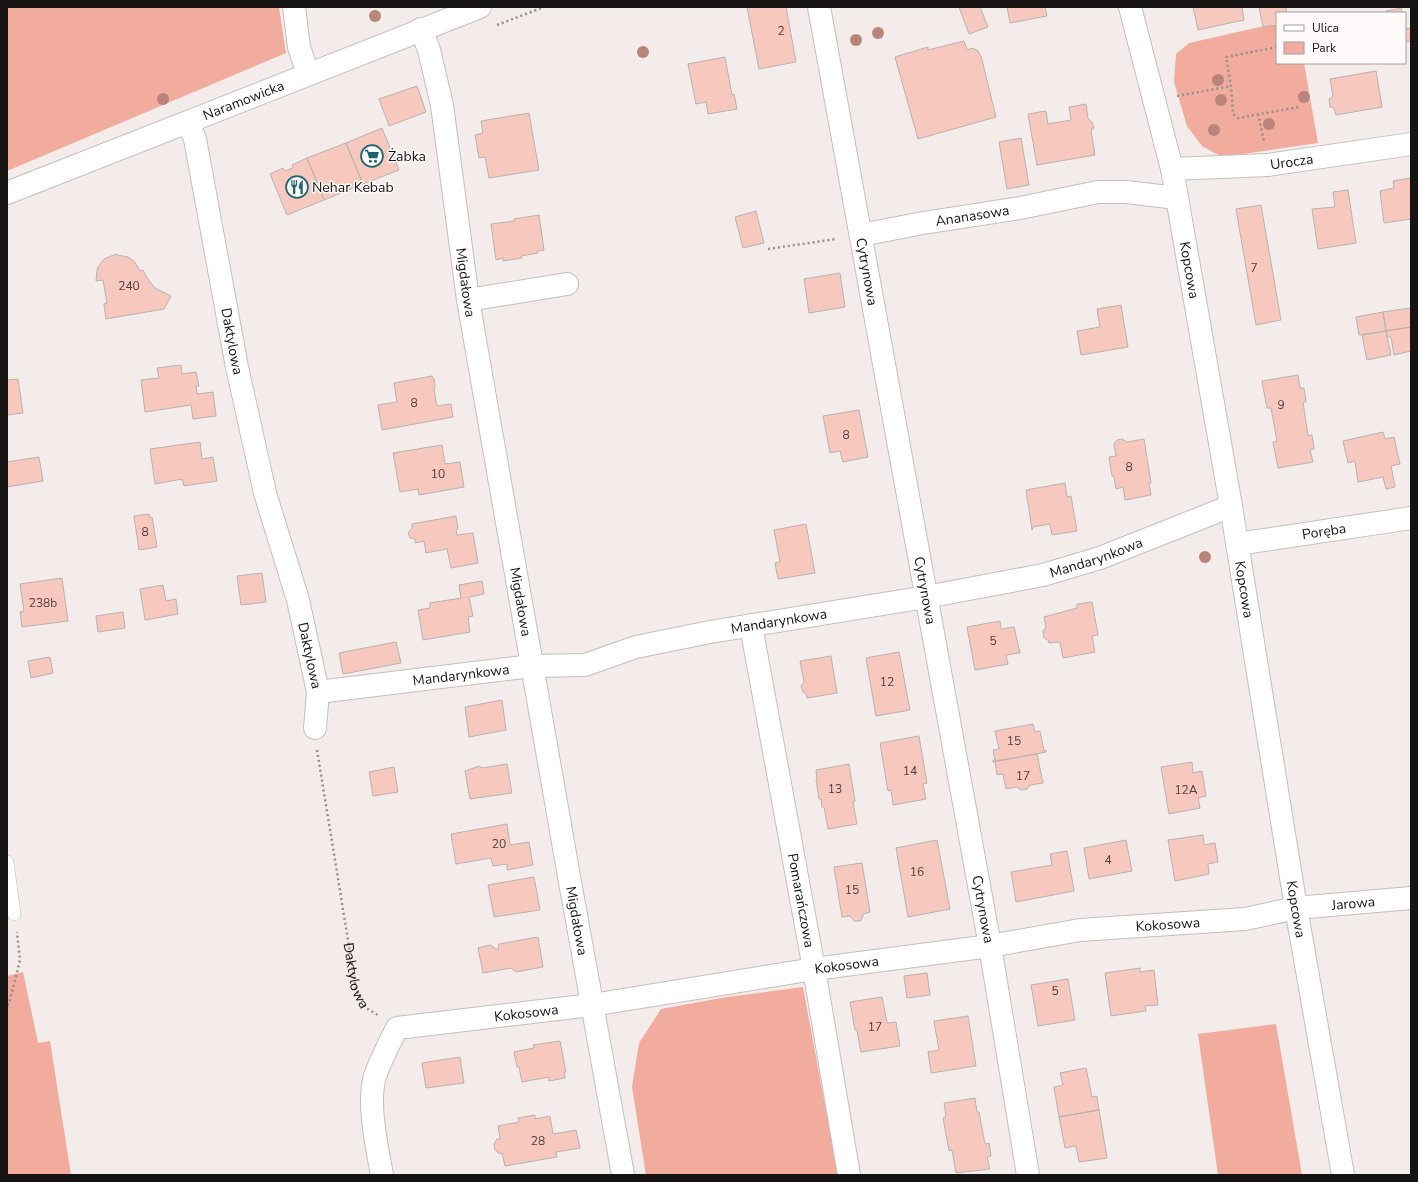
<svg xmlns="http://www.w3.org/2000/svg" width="1418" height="1182" font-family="'Nunito Sans',sans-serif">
<rect width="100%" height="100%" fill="#f3ecea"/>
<!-- green -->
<path fill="#f1ac9d" d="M 7,7 L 279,7 L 286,53 L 7,171 Z
M 1277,23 L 1277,63 L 1304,63 L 1318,143 L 1222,157 L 1202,146 L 1187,126 L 1174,82 L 1176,54 L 1189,43 Z
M 23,972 L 38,1043 L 50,1041 L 71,1175 L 7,1175 L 7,976 Z
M 803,987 L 838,1175 L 646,1175 L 632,1087 L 639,1043 L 661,1009 L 727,997 Z
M 1276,1024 L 1302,1175 L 1218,1175 L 1198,1034 Z"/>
<!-- building -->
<path fill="#f7c8bd" stroke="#b9b2b0" d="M 747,7 L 786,7 L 796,62 L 759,69 Z
M 959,7 L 980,7 L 988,27 L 969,34 Z
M 1007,7 L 1045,7 L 1047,16 L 1010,23 Z
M 1193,7 L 1242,7 L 1244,20 L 1198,30 Z
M 1259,7 L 1286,7 L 1287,13 L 1277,13 L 1277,25 L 1263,27 Z
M 1401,8 L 1402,13 L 1387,13 L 1386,11 Z
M 1411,28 L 1411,41 L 1405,42 L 1405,29 Z
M 964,41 L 967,50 L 973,48 L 978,51 L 981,56 L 996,117 L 918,139 L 895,57 L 928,47 L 928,50 Z
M 725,57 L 732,95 L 734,94 L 737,109 L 708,114 L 706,102 L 696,104 L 688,64 Z
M 1376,71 L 1382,107 L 1336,115 L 1334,108 L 1330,107 L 1329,99 L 1333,96 L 1330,79 Z
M 417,86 L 426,112 L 389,126 L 379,99 Z
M 1086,104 L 1088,119 L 1092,122 L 1094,128 L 1091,131 L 1095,155 L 1037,165 L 1028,114 L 1046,111 L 1048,124 L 1071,120 L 1069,107 Z
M 529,113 L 539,170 L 489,178 L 485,157 L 479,158 L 475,135 L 483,133 L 481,121 Z
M 382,128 L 399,170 L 363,184 L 346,143 Z
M 1021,138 L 1029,185 L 1007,189 L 999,142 Z
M 346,143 L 363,184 L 324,200 L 307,158 Z
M 307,158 L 324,200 L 287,215 L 270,174 L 283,168 L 285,171 L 293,168 L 292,165 Z
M 1411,178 L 1411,219 L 1384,223 L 1380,191 L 1394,188 L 1393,181 Z
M 1348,190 L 1356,243 L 1318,249 L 1312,209 L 1335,207 L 1333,192 Z
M 1261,205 L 1281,320 L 1256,325 L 1236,209 Z
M 756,211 L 764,243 L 743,248 L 735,217 Z
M 539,215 L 544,250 L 537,251 L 538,253 L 521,256 L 522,258 L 503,261 L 503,258 L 496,260 L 491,224 L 514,221 L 514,219 Z
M 116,254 L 117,255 L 128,257 L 134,261 L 140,271 L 143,270 L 147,278 L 155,288 L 171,296 L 164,309 L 106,319 L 104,304 L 107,303 L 103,280 L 96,281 L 97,271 L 98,267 L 104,259 Z
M 840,273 L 845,307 L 809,313 L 804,279 Z
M 1121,305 L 1128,347 L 1081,355 L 1077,331 L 1100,327 L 1097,309 Z
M 1411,308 L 1411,327 L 1386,331 L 1383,312 Z
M 1383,312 L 1386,331 L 1359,335 L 1356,317 Z
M 1411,327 L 1411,351 L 1394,355 L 1391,337 L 1387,337 L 1386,331 Z
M 1386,331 L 1391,355 L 1367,360 L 1362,335 Z
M 181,365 L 182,374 L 196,372 L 199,386 L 196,386 L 197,394 L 213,392 L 216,416 L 193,419 L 191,405 L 145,412 L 141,380 L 159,378 L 157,368 Z
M 1298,375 L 1300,388 L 1304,388 L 1306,402 L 1303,402 L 1308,436 L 1312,435 L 1314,449 L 1310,450 L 1313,462 L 1278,468 L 1273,442 L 1277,441 L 1271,408 L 1267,408 L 1262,381 Z
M 432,376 L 434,379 L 435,386 L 434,390 L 437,406 L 451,404 L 453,417 L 382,430 L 378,405 L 397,402 L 394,383 Z
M 18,379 L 23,413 L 7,415 L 7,380 Z
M 859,410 L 868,457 L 843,462 L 840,451 L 830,453 L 823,416 Z
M 1383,432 L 1385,439 L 1394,437 L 1400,464 L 1391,466 L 1395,487 L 1386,489 L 1383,477 L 1358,482 L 1355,461 L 1348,463 L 1343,441 Z
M 1122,439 L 1127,442 L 1144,439 L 1151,483 L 1149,483 L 1151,495 L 1125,500 L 1123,487 L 1116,489 L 1114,476 L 1112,476 L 1109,457 L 1116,456 L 1114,444 L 1117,440 Z
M 200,442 L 202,459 L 213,457 L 217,481 L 184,486 L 182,479 L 155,484 L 150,449 Z
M 442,445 L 445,464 L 460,462 L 464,487 L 419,495 L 418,489 L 400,492 L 393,453 Z
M 39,457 L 43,481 L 7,487 L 7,462 Z
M 1065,483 L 1067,497 L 1071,496 L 1077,531 L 1052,535 L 1050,524 L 1033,527 L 1032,530 L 1026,490 Z
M 149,514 L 150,518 L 152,517 L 157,547 L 139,550 L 134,516 Z
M 456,516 L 458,529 L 456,530 L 457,535 L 473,533 L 478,563 L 451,568 L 447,549 L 426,553 L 424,541 L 415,543 L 415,539 L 410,538 L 408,533 L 412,528 L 412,524 Z
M 806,524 L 815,573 L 778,579 L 775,563 L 780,562 L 774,530 Z
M 262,573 L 266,602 L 241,605 L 237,576 Z
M 62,578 L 68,621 L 22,627 L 20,612 L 24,611 L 20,584 Z
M 482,581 L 484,594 L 469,597 L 473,616 L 468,617 L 470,632 L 423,640 L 418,610 L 430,608 L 430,603 L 461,598 L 459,585 Z
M 163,585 L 166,601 L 176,599 L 178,614 L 145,620 L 140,589 Z
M 1092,602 L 1098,635 L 1092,636 L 1095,652 L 1063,658 L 1060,642 L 1049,643 L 1048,640 L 1044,638 L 1043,631 L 1046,627 L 1044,617 L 1077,608 L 1077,604 Z
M 123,612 L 125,628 L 98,632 L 96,616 Z
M 1000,621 L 1001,629 L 1014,627 L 1020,653 L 1006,655 L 1008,664 L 975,670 L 967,627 Z
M 396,642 L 401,663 L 343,674 L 339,653 Z
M 899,652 L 910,710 L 876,716 L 866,658 Z
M 831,656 L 837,693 L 807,698 L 806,694 L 803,692 L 801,686 L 804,682 L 800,661 Z
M 50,657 L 53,673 L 31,678 L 28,661 Z
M 502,700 L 506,730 L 469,737 L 465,707 Z
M 1033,724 L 1035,732 L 1040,731 L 1044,751 L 1046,750 L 1046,752 L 993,762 L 993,760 L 995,760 L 993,750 L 999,749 L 995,731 Z
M 919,736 L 927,783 L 923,784 L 926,799 L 893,805 L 891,790 L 888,791 L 880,743 Z
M 1037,754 L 1043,783 L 1030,785 L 1027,789 L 1021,790 L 1017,787 L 1006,789 L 1003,774 L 997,775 L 995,761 Z
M 1192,762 L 1193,773 L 1202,771 L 1206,796 L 1198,798 L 1200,808 L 1169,814 L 1161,767 Z
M 507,764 L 512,793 L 470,799 L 465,771 L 479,766 L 482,768 Z
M 849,764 L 855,801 L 853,802 L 857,824 L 828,829 L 824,807 L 822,807 L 821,799 L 819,799 L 816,780 L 817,779 L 816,770 Z
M 394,767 L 398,792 L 373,796 L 369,772 Z
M 507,824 L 510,845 L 529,842 L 533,865 L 507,870 L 507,864 L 493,866 L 491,858 L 456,864 L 451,834 Z
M 1203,835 L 1204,845 L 1215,843 L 1218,862 L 1208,864 L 1209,874 L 1175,881 L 1168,840 Z
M 937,840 L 950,909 L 908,917 L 896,848 Z
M 1126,840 L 1132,871 L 1089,879 L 1084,848 Z
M 1067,851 L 1074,891 L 1016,902 L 1011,872 L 1052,865 L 1050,854 Z
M 862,863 L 870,912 L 863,914 L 863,917 L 860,921 L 854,921 L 850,916 L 842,917 L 834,867 Z
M 534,877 L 540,910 L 494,917 L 488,885 Z
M 538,937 L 543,967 L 516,972 L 511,968 L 483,973 L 478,948 L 490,945 L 498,950 L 499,944 Z
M 1140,968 L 1140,972 L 1154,970 L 1158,1005 L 1145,1006 L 1146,1011 L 1111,1016 L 1105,973 Z
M 927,973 L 930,995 L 907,998 L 904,976 Z
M 1068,979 L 1075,1020 L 1038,1026 L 1031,985 Z
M 882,997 L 887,1023 L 896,1022 L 900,1046 L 861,1052 L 857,1030 L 855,1030 L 850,1002 Z
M 968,1016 L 976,1066 L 931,1073 L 928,1052 L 939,1050 L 934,1021 Z
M 560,1041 L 566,1072 L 564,1072 L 565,1078 L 549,1081 L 549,1077 L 522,1082 L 519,1067 L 517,1067 L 514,1052 L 534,1048 L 533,1045 Z
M 460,1057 L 464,1083 L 426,1088 L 422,1063 Z
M 1086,1068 L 1092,1097 L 1097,1096 L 1099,1110 L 1059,1117 L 1054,1087 L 1063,1085 L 1060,1073 Z
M 975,1098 L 977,1112 L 979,1112 L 985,1144 L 989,1143 L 991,1156 L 987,1157 L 990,1169 L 956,1173 L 952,1150 L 949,1151 L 943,1118 L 946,1117 L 944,1103 Z
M 1099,1110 L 1107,1158 L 1079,1162 L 1076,1146 L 1065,1148 L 1059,1117 Z
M 535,1115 L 535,1119 L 550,1116 L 553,1134 L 576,1130 L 580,1148 L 556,1152 L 557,1157 L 505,1166 L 502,1153 L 500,1154 L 495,1150 L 494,1144 L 497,1139 L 500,1139 L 498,1126 L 519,1122 L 518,1118 Z"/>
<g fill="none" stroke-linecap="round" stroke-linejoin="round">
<!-- service casing -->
<g stroke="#c5bebd" stroke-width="14">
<path id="service" d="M 7,862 L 14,914"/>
</g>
<!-- minor casing -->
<g stroke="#c5bebd" stroke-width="24">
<g id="minor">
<path d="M 294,7 L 299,47 L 308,74"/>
<path id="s2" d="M 819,7 L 990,946 L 1028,1175"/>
<path id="s3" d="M 1130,7 L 1172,169 L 1231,506 L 1296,908 L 1343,1175"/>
<path id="s4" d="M 421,29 L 429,50 L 442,105 L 468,300 L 570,882 L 623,1175"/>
<path id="s5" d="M 188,122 L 195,139 L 237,367 L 265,493 L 298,600 L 318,692 L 315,728"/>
<path id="s6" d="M 1172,169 L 1268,165 L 1411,144"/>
<path id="s7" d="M 861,235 L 923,223 L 1020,208 L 1098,192 L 1126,192 L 1177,198"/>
<path d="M 468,300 L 567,284"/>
<path id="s8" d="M 1237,544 L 1411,518"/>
<path id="s9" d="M 751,626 L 814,969 L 849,1175"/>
<path id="s10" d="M 318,692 L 532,666 L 585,665 L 636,647 L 710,632 L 926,597 L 1043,575 L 1100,558 L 1231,506"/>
<path id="s11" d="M 382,1175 C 377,1147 367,1103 375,1076 C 381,1059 389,1044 397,1028 L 592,1005 L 814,969 L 990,946 L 1080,930 L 1245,919 L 1296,908 L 1411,898"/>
</g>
</g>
<!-- tertiary casing -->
<g stroke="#c5bebd" stroke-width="24">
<g id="tertiary">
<path id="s12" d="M 7,193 L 480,7"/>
</g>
</g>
<!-- path -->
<g stroke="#948f8e" stroke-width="2.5" stroke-dasharray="2 3" stroke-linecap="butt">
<path d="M 497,25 L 544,7"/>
<path d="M 1277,47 L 1226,57 L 1231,86 L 1233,114 L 1238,118 L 1299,107"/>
<path d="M 1177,96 L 1231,86"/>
<path d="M 1258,114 L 1264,141"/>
<path d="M 768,249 L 836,239"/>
<path id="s1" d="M 317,750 L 356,989 L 366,1008 L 378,1015"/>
<path d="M 7,1005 L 9,1004 L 20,960 L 17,932"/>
</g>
<!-- service -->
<use href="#service" stroke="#fff" stroke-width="13"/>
<!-- minor -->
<use href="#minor" stroke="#fff" stroke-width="22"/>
<!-- tertiary -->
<use href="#tertiary" stroke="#fff" stroke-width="22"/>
</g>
<!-- trees -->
<g fill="#b9857b">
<circle cx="375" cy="16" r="6"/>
<circle cx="878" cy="33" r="6"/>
<circle cx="856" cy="40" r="6"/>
<circle cx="643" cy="52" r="6"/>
<circle cx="1218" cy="80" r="6"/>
<circle cx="1304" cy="97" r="6"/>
<circle cx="163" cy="99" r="6"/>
<circle cx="1221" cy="100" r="6"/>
<circle cx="1269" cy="124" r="6"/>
<circle cx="1214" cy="130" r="6"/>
<circle cx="1205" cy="557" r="6"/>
</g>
<!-- icons -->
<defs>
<g id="supermarket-ring" transform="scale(1.15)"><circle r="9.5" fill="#fefaf9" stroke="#1b6472" stroke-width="1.5"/><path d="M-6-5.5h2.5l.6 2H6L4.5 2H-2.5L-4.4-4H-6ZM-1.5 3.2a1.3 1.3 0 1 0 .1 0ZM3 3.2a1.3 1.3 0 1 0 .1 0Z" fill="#1b6472"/></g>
<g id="restaurant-ring" transform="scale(1.15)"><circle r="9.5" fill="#fefaf9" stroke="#1b6472" stroke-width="1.5"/><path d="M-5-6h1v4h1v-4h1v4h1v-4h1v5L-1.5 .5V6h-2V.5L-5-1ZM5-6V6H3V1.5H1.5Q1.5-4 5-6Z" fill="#1b6472"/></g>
</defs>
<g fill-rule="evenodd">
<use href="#supermarket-ring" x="372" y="156"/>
<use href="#restaurant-ring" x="297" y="187"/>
</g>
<g text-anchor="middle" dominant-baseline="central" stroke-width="3" stroke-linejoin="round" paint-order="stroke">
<!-- number labels -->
<g font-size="12" fill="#4e413e">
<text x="781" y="31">2</text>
<text x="1254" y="268">7</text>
<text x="129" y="286">240</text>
<text x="414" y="403">8</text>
<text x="1281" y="405">9</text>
<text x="846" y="435">8</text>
<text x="1129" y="467">8</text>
<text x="438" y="474">10</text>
<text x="145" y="532">8</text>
<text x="43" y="603">238b</text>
<text x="993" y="641">5</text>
<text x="887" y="682">12</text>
<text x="1014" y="741">15</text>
<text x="910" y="771">14</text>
<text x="1023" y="776">17</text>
<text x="835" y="789">13</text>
<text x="1186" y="790">12A</text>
<text x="499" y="844">20</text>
<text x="1108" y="860">4</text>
<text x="917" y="872">16</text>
<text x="852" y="890">15</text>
<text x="1055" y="991">5</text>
<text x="875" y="1027">17</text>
<text x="538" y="1141">28</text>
</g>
<!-- street labels -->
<g font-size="14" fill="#161413" stroke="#fefaf9">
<text stroke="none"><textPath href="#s12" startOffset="254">Naramowicka</textPath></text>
<text stroke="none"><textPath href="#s6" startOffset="120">Urocza</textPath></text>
<text stroke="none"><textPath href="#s7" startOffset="113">Ananasowa</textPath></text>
<text stroke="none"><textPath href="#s3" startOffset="270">Kopcowa</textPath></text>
<text stroke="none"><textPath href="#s2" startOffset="269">Cytrynowa</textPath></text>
<text stroke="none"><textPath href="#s4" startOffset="258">Migdałowa</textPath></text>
<text stroke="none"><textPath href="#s5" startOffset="224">Daktylowa</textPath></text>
<text stroke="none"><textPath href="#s8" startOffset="88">Poręba</textPath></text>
<text stroke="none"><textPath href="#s10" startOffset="792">Mandarynkowa</textPath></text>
<text stroke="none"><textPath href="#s3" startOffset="594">Kopcowa</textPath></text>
<text stroke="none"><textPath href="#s2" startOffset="593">Cytrynowa</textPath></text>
<text stroke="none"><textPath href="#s4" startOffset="582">Migdałowa</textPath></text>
<text stroke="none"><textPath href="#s10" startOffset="468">Mandarynkowa</textPath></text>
<text stroke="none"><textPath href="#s5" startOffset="548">Daktylowa</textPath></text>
<text stroke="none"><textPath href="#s10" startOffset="144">Mandarynkowa</textPath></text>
<text stroke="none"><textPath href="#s9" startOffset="279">Pomarańczowa</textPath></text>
<text stroke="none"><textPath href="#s11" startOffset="1118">Jarowa</textPath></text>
<text stroke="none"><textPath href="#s2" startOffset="917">Cytrynowa</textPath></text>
<text stroke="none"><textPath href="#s3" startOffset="918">Kopcowa</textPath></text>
<text stroke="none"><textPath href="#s4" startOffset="906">Migdałowa</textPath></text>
<text stroke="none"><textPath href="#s11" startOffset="931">Kokosowa</textPath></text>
<text stroke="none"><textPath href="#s11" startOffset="607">Kokosowa</textPath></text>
<text stroke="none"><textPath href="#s1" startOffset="229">Daktylowa</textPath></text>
<text stroke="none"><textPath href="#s11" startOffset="283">Kokosowa</textPath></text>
</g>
<!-- poi labels -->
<g font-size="14" fill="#161413" stroke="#fefaf9" text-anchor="start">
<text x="388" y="156">Żabka</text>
<text x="312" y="187">Nehar Kebab</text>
</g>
</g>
<!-- border -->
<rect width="1418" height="1182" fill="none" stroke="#161413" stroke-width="16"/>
<!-- legend -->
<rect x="1276" y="12" width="130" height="52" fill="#fefaf9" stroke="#a19e9d"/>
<rect x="1284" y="25" width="20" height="6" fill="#ffffff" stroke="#a19e9d"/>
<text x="1312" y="32" font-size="12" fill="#161413">Ulica</text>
<rect x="1284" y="42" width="20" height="12" fill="#f1ac9d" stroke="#a19e9d"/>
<text x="1312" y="52" font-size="12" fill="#161413">Park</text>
</svg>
